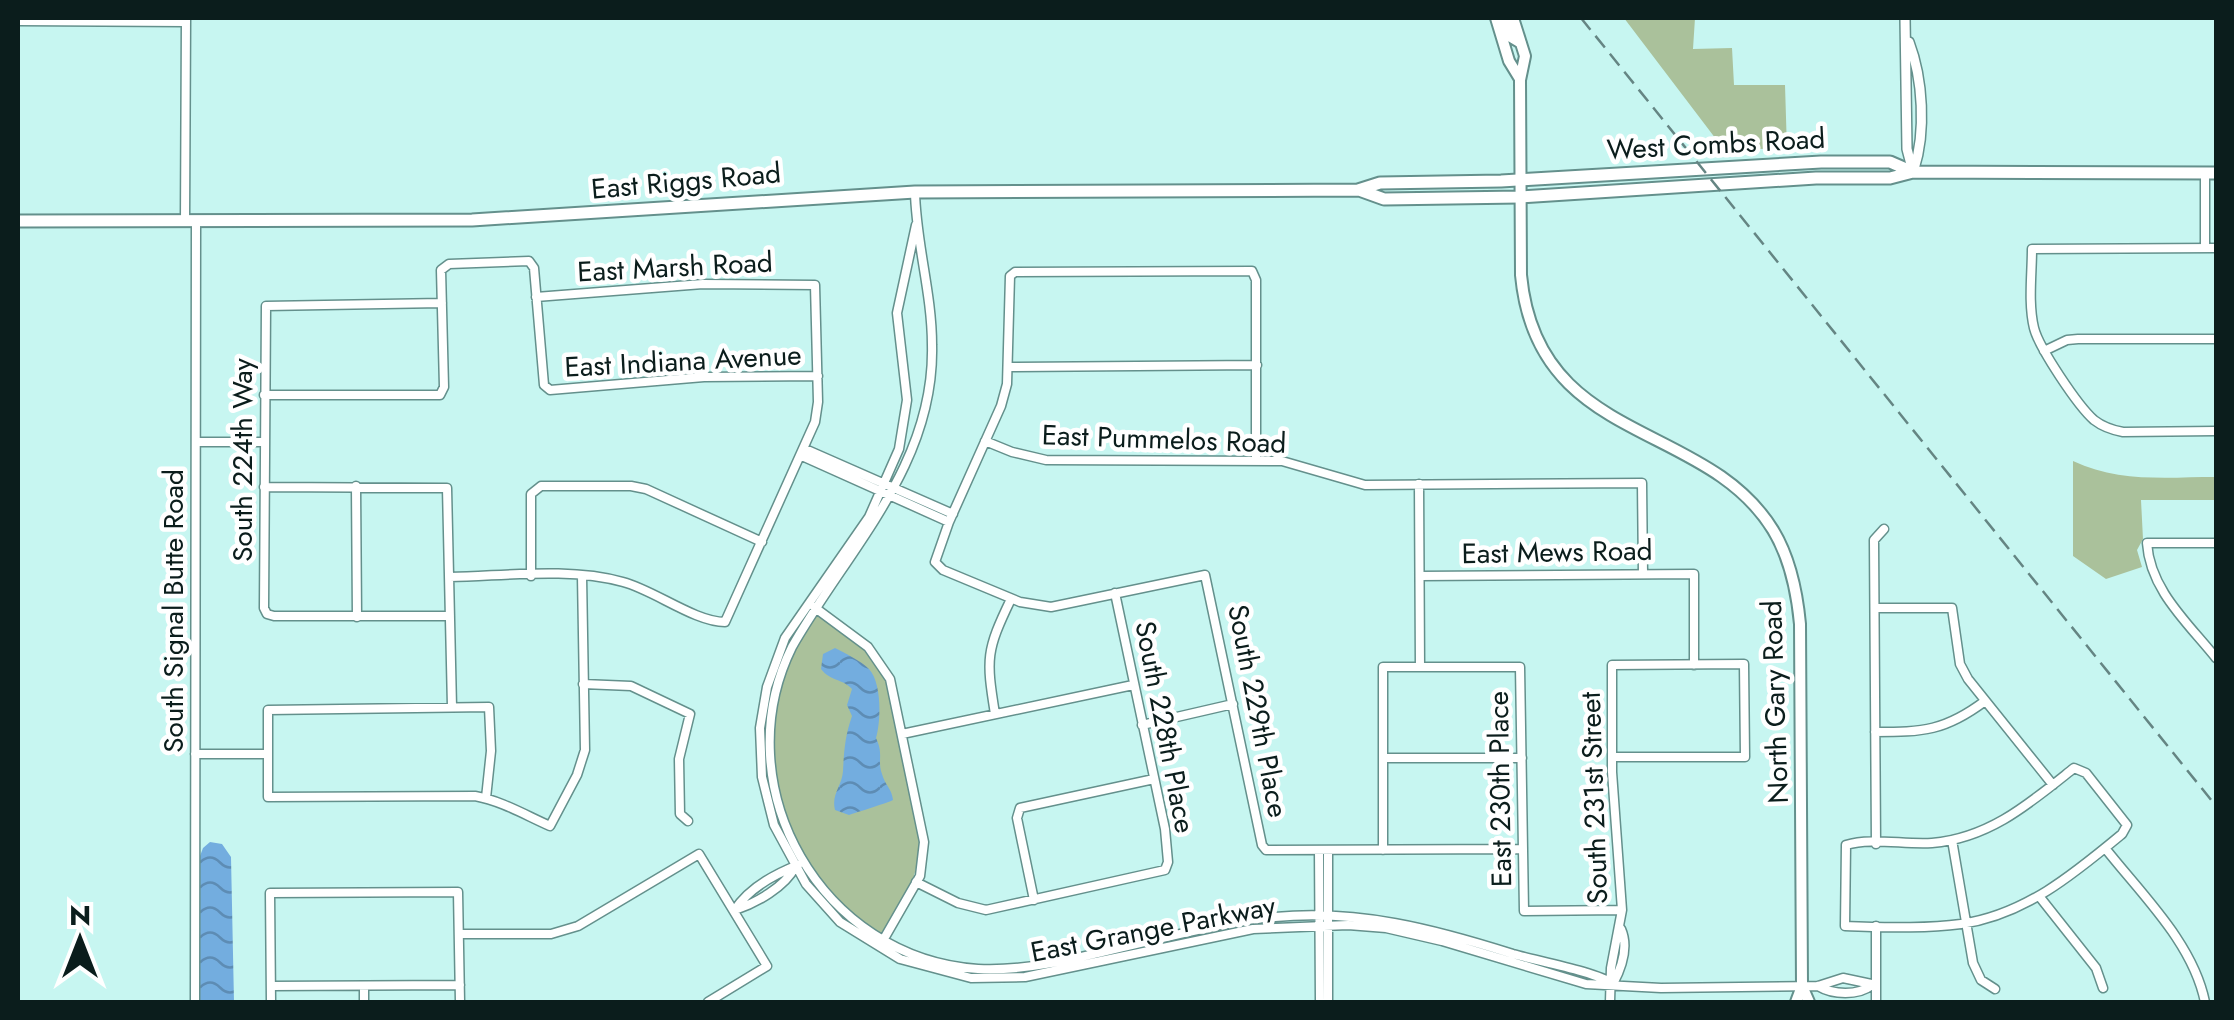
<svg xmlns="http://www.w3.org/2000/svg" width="2234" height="1020" font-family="Jost,sans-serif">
<defs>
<pattern id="water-waves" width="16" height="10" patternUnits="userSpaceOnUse" patternTransform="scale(2.5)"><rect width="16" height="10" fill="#73addf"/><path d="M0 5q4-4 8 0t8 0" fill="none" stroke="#5d8cb4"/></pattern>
</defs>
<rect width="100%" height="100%" fill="#c7f6f1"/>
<!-- green -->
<path fill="#aac19b" d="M 1624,18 L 1695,18 L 1693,49 L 1732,48 L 1734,85 L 1785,85 L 1787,150 L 1722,147 Z
M 2073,461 C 2119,483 2167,477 2216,477 L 2216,500 L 2141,500 L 2143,539 L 2137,550 L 2142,567 L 2106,579 L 2073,556 Z
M 816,613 L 868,651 L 887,678 L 922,844 L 913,880 L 882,936 C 868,926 851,916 839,903 C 779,840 753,742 790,660 C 797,644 807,628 816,613 Z"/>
<!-- water -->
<path fill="url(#water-waves)" d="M 835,648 C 845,653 861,661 869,669 C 882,683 881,721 876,738 C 884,755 877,760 882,774 C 885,785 892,789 893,800 C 890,802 855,813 849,815 L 835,810 C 831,794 842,786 843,771 C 844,751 845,736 852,716 L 847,705 L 852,689 C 843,679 830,681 821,669 L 823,654 Z
M 210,842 L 222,844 L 231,857 L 234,1002 L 198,1002 L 197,864 L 203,848 Z"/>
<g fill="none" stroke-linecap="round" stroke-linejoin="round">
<!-- minor casing -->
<g stroke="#64908c" stroke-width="11">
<path id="minor" d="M 18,21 L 186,22
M 2205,173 L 2205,248
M 915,192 C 916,243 932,293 932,345 C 935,466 847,550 792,647 C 723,787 822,959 978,969 C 1035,972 1094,953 1149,941 C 1191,932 1233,920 1275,917 C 1358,909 1434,929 1513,954 C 1537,961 1597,972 1613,984
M 185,221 L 186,18
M 916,225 L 897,313 L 907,400 L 899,449 L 869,517 L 785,638 L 767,687 L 760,728 L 762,777 L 774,825 L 806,884 L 840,922 L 900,959 L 971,978 L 1025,977 L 1253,929 L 1348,925 L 1386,928 L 1442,941 L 1586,984 L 1661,988 L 1818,986 L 1843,978 L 1876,985
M 2216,248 L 2032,249 C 2032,274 2028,303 2034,328 C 2039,348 2078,406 2094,420 C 2103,427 2112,430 2123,432 L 2216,431
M 442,303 L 266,306 L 264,608 L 267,614 L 274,616 L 450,616
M 2044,351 L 2067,340 L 2078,339 L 2216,339
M 1009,367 L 1257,365
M 264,395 L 440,395 L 444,387 L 441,270 L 449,264 L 529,261 L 534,268 L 544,385 L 550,390 L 704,377 L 818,376
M 985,441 L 1012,452 L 1046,460 L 1282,461 L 1365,485 L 1642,483 L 1643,574
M 196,442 L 264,442
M 805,449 L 953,514
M 802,456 L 949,522
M 1256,460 L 1256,280 L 1252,271 L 1015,272 L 1010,276 L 1007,384 L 1001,406 L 949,522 L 935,562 L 943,570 L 1020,602 L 1051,607 L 1205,575 L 1262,845 L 1266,850 L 1523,849
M 1419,484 L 1420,667
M 356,486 L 357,617
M 264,487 L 447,488 L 452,707
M 2216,543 L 2147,543 C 2150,590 2188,623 2216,658
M 531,576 L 531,494 L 541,486 L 631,486 L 646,489 L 762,542
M 1420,576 L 1694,574 L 1694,665
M 450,577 C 505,576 569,567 623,582 C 654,590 695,622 725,622 L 815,422 L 818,402 L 815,285 L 703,284 L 536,297
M 814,607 L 868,647 L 890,679 L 924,842 L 920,876 L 881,944
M 1875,608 L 1952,608 L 1960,664 L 1968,679 L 2053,785
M 583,684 L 631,686 L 690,714 L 679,759 L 680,814 L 688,821
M 995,714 C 986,658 986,651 1011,599
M 1142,725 L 1233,704
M 1875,732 C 1923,732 1945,731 1985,701
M 902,734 L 1133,685
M 195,754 L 268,754
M 1383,758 L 1522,758
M 2074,768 L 2086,773 L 2127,825 L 2122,834 C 2075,873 2025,915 1961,924 C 1924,929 1883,927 1845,926 L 1846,845 C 1872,837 1904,845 1932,843 C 1990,838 2030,803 2074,768 Z
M 486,798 L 491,751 L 489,707 L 268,710 L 268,797 L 475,796 C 502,801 525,815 550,826 L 577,775 L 585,750 L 582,576
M 1952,840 L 1973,963 L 1981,980 L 1995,989
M 1876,844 L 1874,540 L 1884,529
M 2105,848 C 2142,895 2193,943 2205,1002
M 1319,850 L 1320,1002
M 1328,850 L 1328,1002
M 1383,850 L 1383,667 L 1520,667 L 1524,911 L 1622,910
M 916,882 L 958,903 L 986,910 L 1165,870 L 1168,862 L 1165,829 L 1115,593
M 2039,896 L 2096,968 L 2103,988
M 1034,900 L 1017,818 L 1020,808 L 1154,779
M 735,910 C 756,903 785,887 795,867
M 734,911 C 748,889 775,874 798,865
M 1876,926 L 1876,1002
M 459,934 L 551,934 L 578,926 L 699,854 L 767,966 L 708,1002
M 1613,984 C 1622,967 1629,947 1621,929
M 271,986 L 460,985
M 1818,986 C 1833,995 1858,996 1872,985
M 195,1002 L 196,220
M 271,1002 L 270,893 L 458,892 L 460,1002
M 364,1002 L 364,986
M 1610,1002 L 1611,968 L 1622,910 L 1612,772 L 1612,665 L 1744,664 L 1745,757 L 1612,757"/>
</g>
<!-- tertiary casing -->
<g stroke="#64908c" stroke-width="12">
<path id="tertiary" d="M 1905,18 L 1907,149 L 1913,172
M 1909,42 C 1923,79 1926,132 1914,169"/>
</g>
<!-- secondary casing -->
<g stroke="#64908c" stroke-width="14">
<path id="secondary" d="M 1496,18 L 1509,61 L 1520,79
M 1504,18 L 1511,37 L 1521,43
M 1513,18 L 1525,56 L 1520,80 L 1521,275 C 1537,446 1705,419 1773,530 C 1790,558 1797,592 1800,624 L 1802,986 L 1796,1002
M 1802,986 L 1809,1002"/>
</g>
<!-- primary casing -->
<g stroke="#64908c" stroke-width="15">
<path id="primary" d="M 1359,190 L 1384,199 L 1520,197 L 1816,178 L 1890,178 L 1913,172 L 2216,173
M 18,221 L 472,220 L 915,192 L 1358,190 L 1380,183 L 1501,181 L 1821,162 L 1890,162 L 1913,172"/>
</g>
<!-- minor -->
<use href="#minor" stroke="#fff" stroke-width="8"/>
<!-- tertiary -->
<use href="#tertiary" stroke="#fff" stroke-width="9"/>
<!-- secondary -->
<use href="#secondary" stroke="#fff" stroke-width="10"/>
<!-- primary -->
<use href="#primary" stroke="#fff" stroke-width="11"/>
<!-- rail -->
<path stroke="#658583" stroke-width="2.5" stroke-dasharray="15 8" stroke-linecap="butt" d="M 1581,18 L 2216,806"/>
</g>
<g text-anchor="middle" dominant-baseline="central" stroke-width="9" stroke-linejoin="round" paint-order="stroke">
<!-- street labels -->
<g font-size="28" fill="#0b1d1c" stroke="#fff">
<text transform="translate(1716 144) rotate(-3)">West Combs Road</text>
<text transform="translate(686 181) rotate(-5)">East Riggs Road</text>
<text transform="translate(675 267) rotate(-3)">East Marsh Road</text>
<text transform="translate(683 361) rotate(-3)">East Indiana Avenue</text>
<text transform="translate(1164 439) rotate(2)">East Pummelos Road</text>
<text transform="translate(242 460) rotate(-90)">South 224th Way</text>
<text transform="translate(1557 552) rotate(-1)">East Mews Road</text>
<text transform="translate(173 611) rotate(-90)">South Signal Butte Road</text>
<text transform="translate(1775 702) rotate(-92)">North Gary Road</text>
<text transform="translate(1258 711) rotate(79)">South 229th Place</text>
<text transform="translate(1165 727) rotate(79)">South 228th Place</text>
<text transform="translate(1500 789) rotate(-91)">East 230th Place</text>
<text transform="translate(1594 798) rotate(-92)">South 231st Street</text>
<text transform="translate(1153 929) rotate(-11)">East Grange Parkway</text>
</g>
</g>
<!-- border -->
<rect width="2234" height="1020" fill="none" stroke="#0b1d1c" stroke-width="40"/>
<!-- north arrow -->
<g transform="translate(80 940)" stroke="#ffffff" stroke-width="8" paint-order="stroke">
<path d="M0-8L18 38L0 25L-18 38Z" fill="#0b1d1c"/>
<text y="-15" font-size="28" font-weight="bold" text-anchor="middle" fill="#0b1d1c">N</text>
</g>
</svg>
